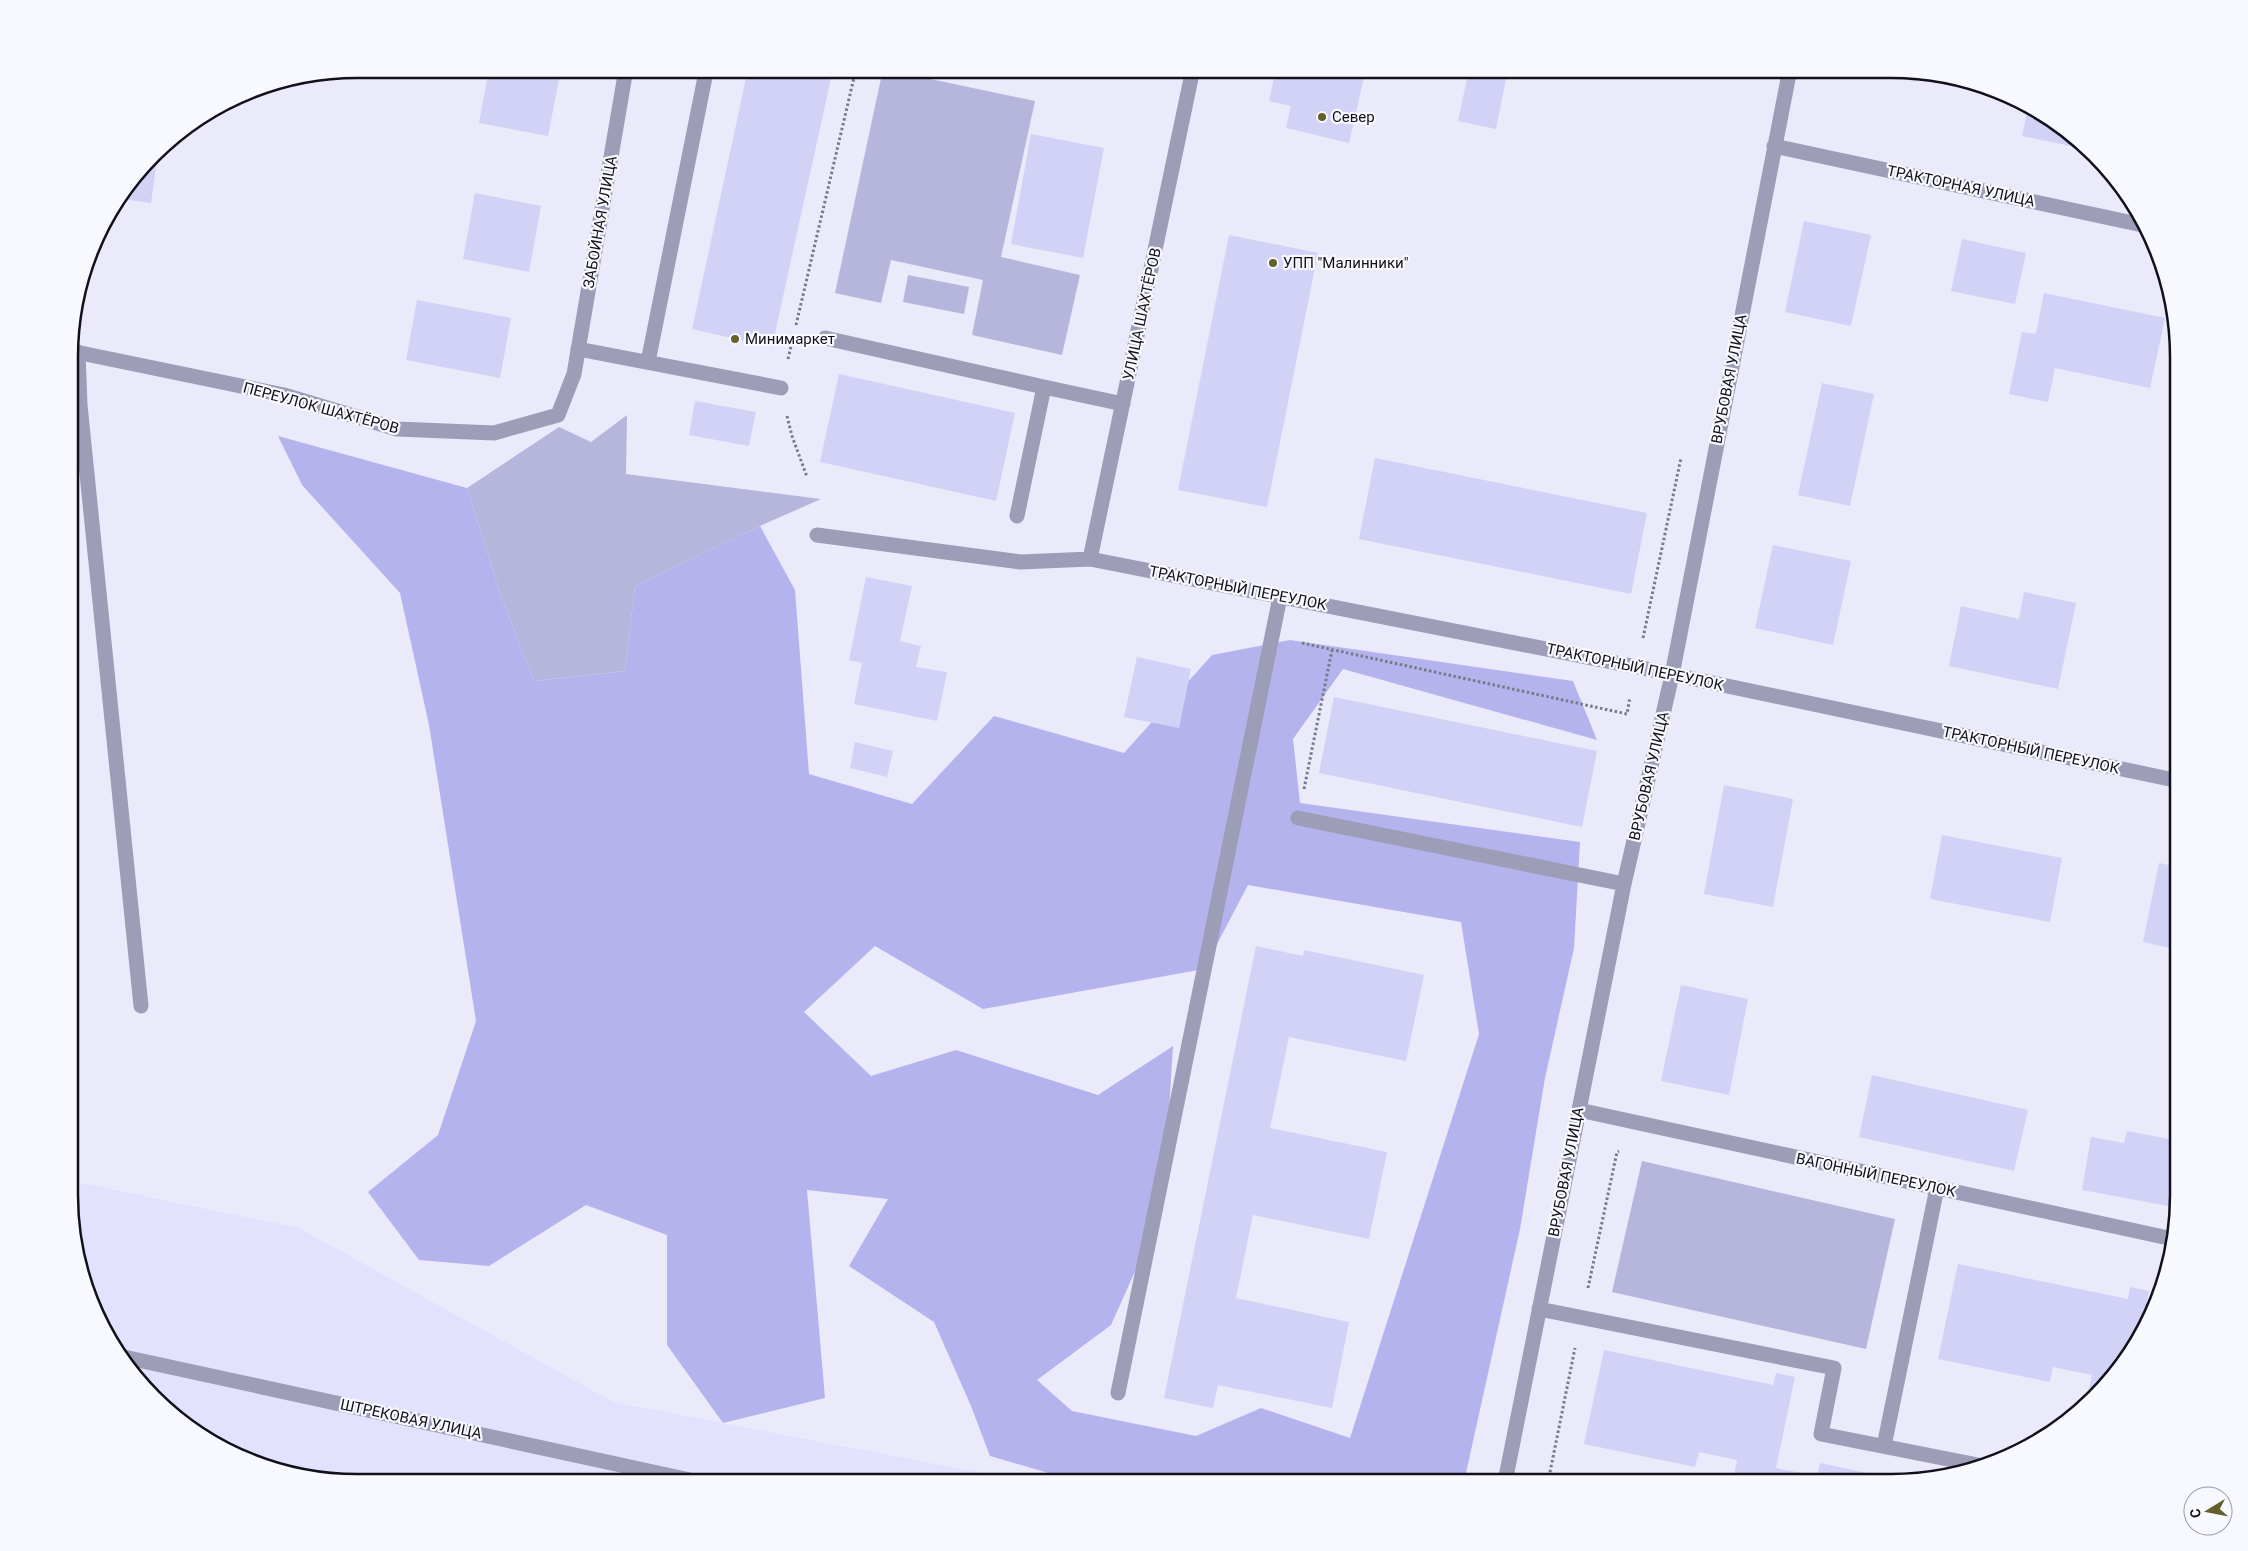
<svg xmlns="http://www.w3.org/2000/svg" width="2248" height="1551" font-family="Roboto,sans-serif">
<rect width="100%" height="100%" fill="#eaeafb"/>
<!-- built -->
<path fill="#e2e2fe" d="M 71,1181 L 299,1228 L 613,1402 L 1029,1482 L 338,1482 L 264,1467 L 182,1423 L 107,1338 L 71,1232 Z"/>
<!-- green -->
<path fill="#b6b5db" d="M 883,69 L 1035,101 L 1001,257 L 1080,275 L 1062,355 L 972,335 L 983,280 L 891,260 L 881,303 L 835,293 Z
M 908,275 L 969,287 L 964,314 L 903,302 Z
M 627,415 L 626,474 L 821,499 L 760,526 L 635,586 L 625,671 L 534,681 L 501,596 L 467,488 L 559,427 L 591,442 Z
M 1642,1161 L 1895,1219 L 1866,1349 L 1612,1292 Z"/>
<!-- forest -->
<path fill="#b5b3ee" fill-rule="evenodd" d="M 278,436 L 467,488 L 501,596 L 534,681 L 625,671 L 635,586 L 760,526 L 795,590 L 809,774 L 912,804 L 994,716 L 1124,753 L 1212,655 L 1290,640 L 1573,681 L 1597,740 L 1343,669 L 1293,739 L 1300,803 L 1580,842 L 1574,948 L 1545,1078 L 1520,1229 L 1464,1482 L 1079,1482 L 990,1456 L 971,1406 L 934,1322 L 849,1266 L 888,1199 L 807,1190 L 825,1398 L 723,1423 L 667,1345 L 667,1235 L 586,1205 L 489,1266 L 419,1260 L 368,1192 L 438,1135 L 476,1021 L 429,725 L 400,593 L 302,485 ZM 1248,885 L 1461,922 L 1479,1034 L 1350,1438 L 1261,1408 L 1196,1436 L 1072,1411 L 1037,1380 L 1111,1325 L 1163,1209 L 1173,1046 L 1098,1095 L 956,1050 L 871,1076 L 804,1012 L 875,946 L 983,1009 L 1204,969 Z"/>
<!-- building -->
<path fill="#d2d1f6" d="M 489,69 L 561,69 L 548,136 L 479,123 Z
M 748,69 L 833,69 L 772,347 L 692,329 Z
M 1276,69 L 1366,69 L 1349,143 L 1286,128 L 1291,106 L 1269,101 Z
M 1469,69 L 1508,69 L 1496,129 L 1458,121 Z
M 1863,69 L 1910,69 L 1920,71 L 1917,82 Z
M 2028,108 L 2066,128 L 2090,150 L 2022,136 Z
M 1031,134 L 1104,148 L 1083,258 L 1011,244 Z
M 158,152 L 151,203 L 122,199 L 125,195 Z
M 475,193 L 541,206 L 529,272 L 463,259 Z
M 1804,221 L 1871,235 L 1851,326 L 1785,312 Z
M 1229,235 L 1318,253 L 1267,507 L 1178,490 Z
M 1962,239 L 2026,253 L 2015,304 L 1951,291 Z
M 2044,293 L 2165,318 L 2150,388 L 2055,368 L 2048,402 L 2009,394 L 2022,332 L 2036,334 Z
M 417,300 L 511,318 L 500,378 L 406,360 Z
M 839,374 L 1015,413 L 996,501 L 820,462 Z
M 1822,383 L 1874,394 L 1850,506 L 1798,495 Z
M 695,401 L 756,412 L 749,446 L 689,435 Z
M 1375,458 L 1647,513 L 1631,594 L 1359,539 Z
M 1773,545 L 1851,561 L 1833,645 L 1755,628 Z
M 866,577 L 912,586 L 900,641 L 921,646 L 916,667 L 947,672 L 937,721 L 854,704 L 862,663 L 849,660 Z
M 2024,592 L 2076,603 L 2058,689 L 1949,666 L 1961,606 L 2019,619 Z
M 1137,657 L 1191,669 L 1179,728 L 1124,717 Z
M 1334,697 L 1597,751 L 1582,827 L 1319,773 Z
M 855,742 L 893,751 L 887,777 L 850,768 Z
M 1724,785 L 1793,799 L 1773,907 L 1704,894 Z
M 1942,835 L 2062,858 L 2050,922 L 1930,899 Z
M 2159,863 L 2179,867 L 2179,950 L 2143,942 Z
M 1256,946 L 1303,956 L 1304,950 L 1424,975 L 1406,1061 L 1289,1037 L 1270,1128 L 1387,1152 L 1369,1239 L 1253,1215 L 1236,1298 L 1349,1322 L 1332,1408 L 1218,1385 L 1213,1408 L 1164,1398 Z
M 1681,985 L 1748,999 L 1729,1095 L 1661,1081 Z
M 1872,1075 L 2028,1110 L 2014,1171 L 1859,1137 Z
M 2127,1131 L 2179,1141 L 2179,1208 L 2082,1190 L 2091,1137 L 2124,1143 Z
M 1958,1264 L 2128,1299 L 2130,1287 L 2149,1291 L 2141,1331 L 2120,1369 L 2085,1407 L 2092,1375 L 2053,1367 L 2050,1382 L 1938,1359 Z
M 1604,1350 L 1773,1385 L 1776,1373 L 1795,1377 L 1776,1468 L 1817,1476 L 1820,1463 L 1904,1481 L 1733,1482 L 1737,1460 L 1699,1452 L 1695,1467 L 1584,1444 Z"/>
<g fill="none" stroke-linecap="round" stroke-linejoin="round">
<!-- path -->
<path stroke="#797986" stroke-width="3" stroke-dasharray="2.5 2.5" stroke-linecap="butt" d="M 796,325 L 856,69
M 788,359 L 793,338
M 787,416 L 792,436 L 807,477
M 1643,638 L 1681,458
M 1302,643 L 1627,714 L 1630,697
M 1304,789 L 1332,650
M 1588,1288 L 1617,1152 L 1619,1151
M 1548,1482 L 1575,1348"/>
<!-- minor -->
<path stroke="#9e9db8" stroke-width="15" d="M 1774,146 L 2147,226
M 825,338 L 1044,387
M 578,349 L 781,388
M 71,351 L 284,395 L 397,429 L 494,433 L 558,415 L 574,374 L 626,69
M 78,352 L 80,405 L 141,1006
M 648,362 L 706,72 L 691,69
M 1017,516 L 1044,387 L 1123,404
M 817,535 L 1021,562 L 1090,559 L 1637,667 L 2179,781
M 1090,559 L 1193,69
M 1298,818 L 1624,884
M 1579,1110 L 2173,1239
M 1539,1309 L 1834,1368 L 1821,1434 L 1983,1466
M 124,1357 L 699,1482
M 1118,1393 L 1280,597
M 1884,1446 L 1937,1188
M 1505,1482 L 1624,884 L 1672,675 L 1790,69"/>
</g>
<!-- markers -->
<g fill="#63602d" stroke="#f8f9fe" stroke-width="2">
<circle cx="1322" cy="117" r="5"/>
<circle cx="1273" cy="263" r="5"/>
<circle cx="735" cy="339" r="5"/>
</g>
<g text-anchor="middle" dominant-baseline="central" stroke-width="4.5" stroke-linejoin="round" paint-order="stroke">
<!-- poi labels -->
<g font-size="15" fill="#12111b" stroke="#f8f9fe" text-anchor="start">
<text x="1332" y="117">Север</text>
<text x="1283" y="263">УПП "Малинники"</text>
<text x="745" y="339">Минимаркет</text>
</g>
<!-- street labels -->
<g font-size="15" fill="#12111b" stroke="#f8f9fe">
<text transform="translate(1961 186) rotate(12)">ТРАКТОРНАЯ УЛИЦА</text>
<text transform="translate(600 222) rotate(-80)">ЗАБОЙНАЯ УЛИЦА</text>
<text transform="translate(1142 314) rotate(-78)">УЛИЦА ШАХТЁРОВ</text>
<text transform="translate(1729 379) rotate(-79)">ВРУБОВАЯ УЛИЦА</text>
<text transform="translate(321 408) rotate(15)">ПЕРЕУЛОК ШАХТЁРОВ</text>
<text transform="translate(1238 588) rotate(11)">ТРАКТОРНЫЙ ПЕРЕУЛОК</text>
<text transform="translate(1635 667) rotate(12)">ТРАКТОРНЫЙ ПЕРЕУЛОК</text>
<text transform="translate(2031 750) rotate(12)">ТРАКТОРНЫЙ ПЕРЕУЛОК</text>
<text transform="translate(1649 776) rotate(-77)">ВРУБОВАЯ УЛИЦА</text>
<text transform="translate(1566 1172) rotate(-79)">ВРУБОВАЯ УЛИЦА</text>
<text transform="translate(1876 1175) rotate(12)">ВАГОННЫЙ ПЕРЕУЛОК</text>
<text transform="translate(411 1419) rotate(12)">ШТРЕКОВАЯ УЛИЦА</text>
</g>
</g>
<!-- crop -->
<path d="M0 0H2248V1551H0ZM357 78H1891A279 279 0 0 1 2170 357V1195A279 279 0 0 1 1891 1474H357A279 279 0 0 1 78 1195V357A279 279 0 0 1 357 78Z" fill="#f8f9fe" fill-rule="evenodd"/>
<path fill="none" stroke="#12111b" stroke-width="2.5" d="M357 78H1891A279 279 0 0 1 2170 357V1195A279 279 0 0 1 1891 1474H357A279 279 0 0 1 78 1195V357A279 279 0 0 1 357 78Z"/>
<!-- north arrow -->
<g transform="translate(2208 1511) rotate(260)"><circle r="24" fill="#f8f9fe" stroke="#9c9ca3"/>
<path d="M0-4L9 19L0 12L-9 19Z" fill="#63602d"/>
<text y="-8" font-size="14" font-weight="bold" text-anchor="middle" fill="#12111b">С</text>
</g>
</svg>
